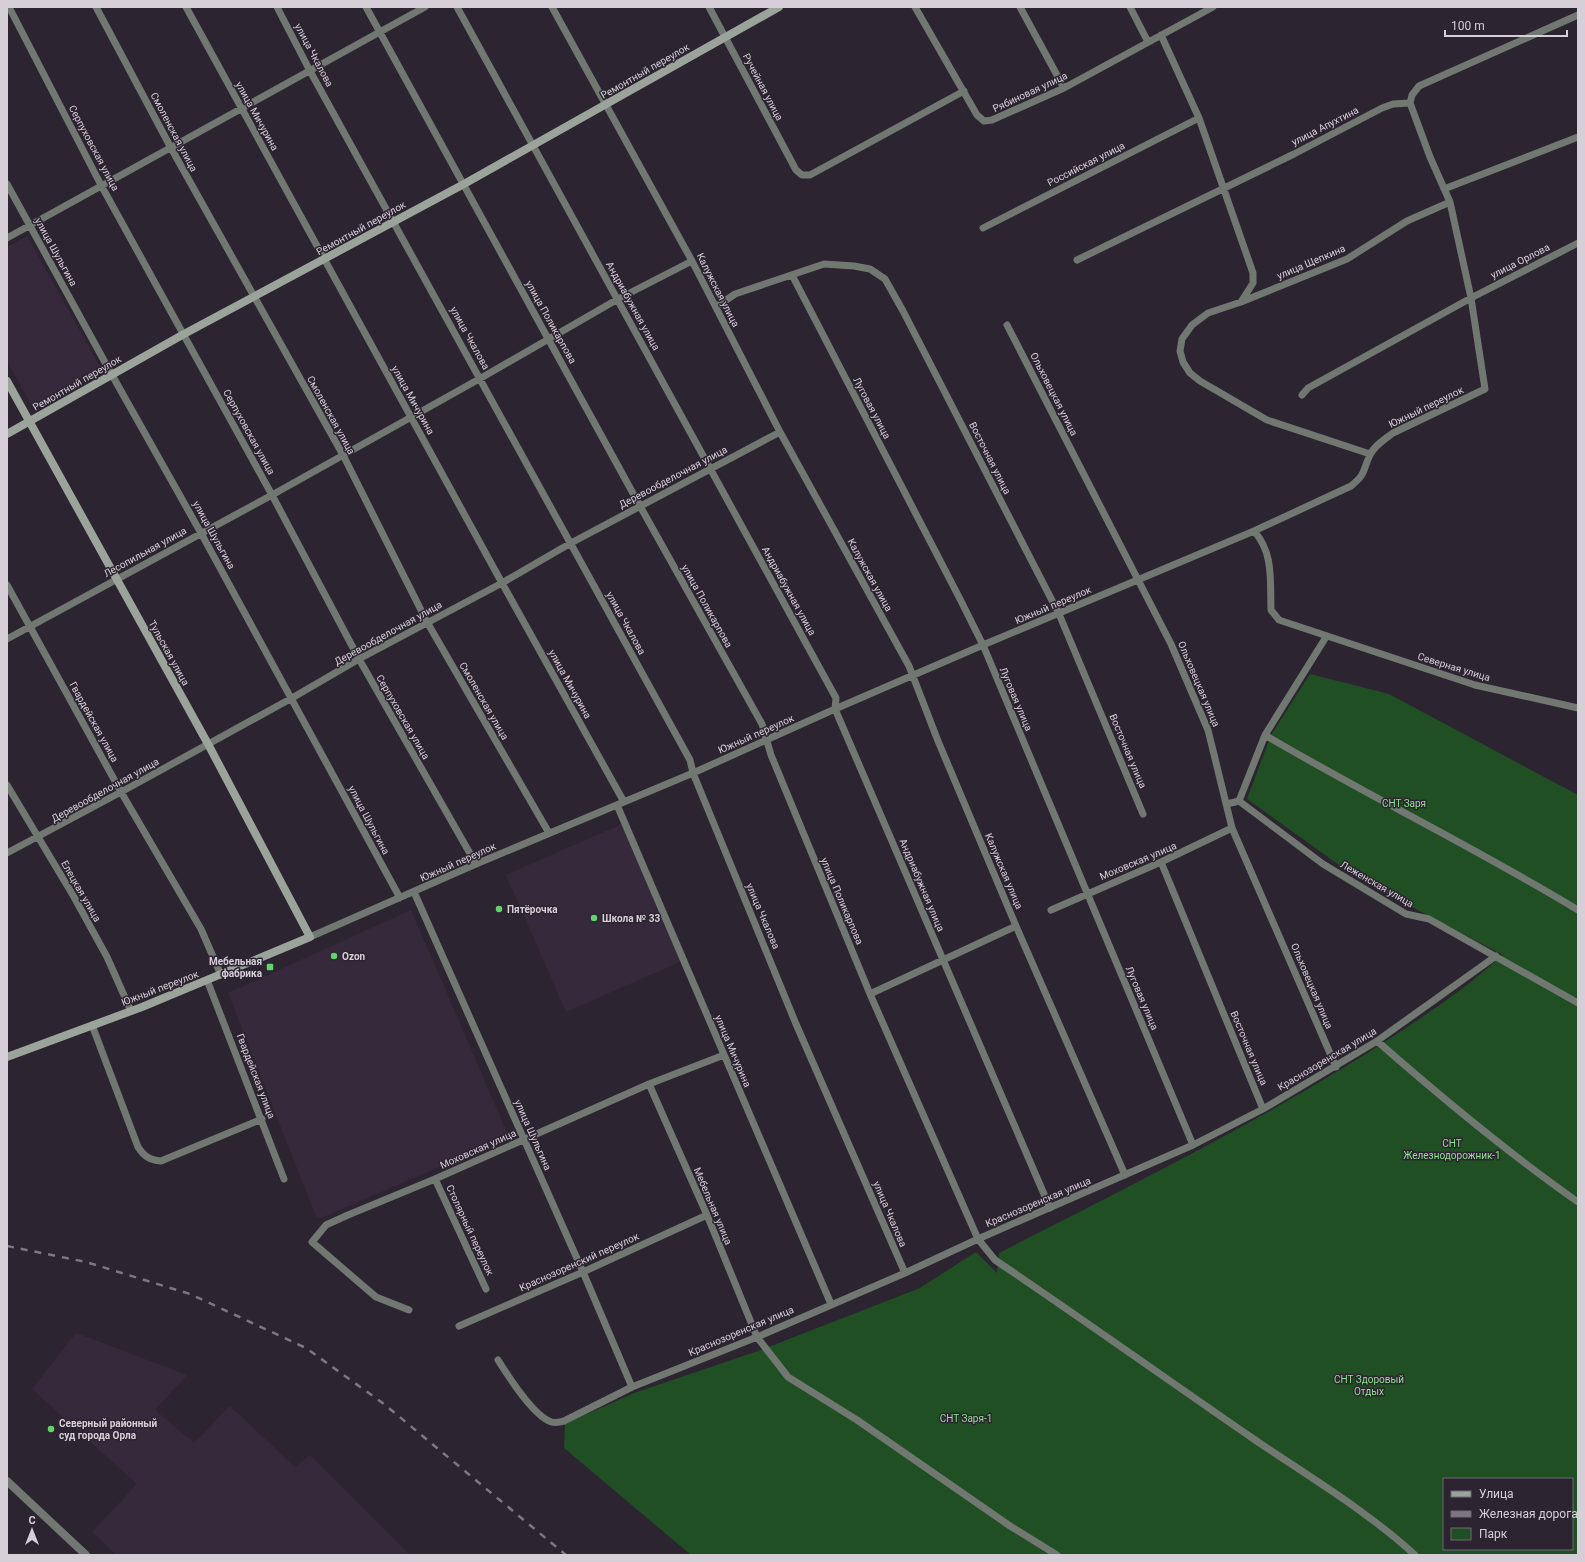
<svg xmlns="http://www.w3.org/2000/svg" width="1585" height="1562" font-family="Roboto,sans-serif">
<rect width="100%" height="100%" fill="#2d2431"/>
<!-- built -->
<path fill="#36293c" d="M 27,236 L 103,372 L 34,410 L 7,361 L 7,247 Z
M 622,824 L 682,961 L 566,1012 L 506,875 Z
M 411,910 L 509,1137 L 321,1218 L 316,1216 L 228,993 Z
M 76,1333 L 187,1375 L 155,1410 L 194,1443 L 230,1406 L 295,1467 L 310,1455 L 410,1555 L 116,1555 L 92,1532 L 137,1484 L 32,1389 Z"/>
<!-- green -->
<path fill="#1f4f23" fill-rule="evenodd" d="M 1310,674 L 1389,694 L 1578,795 L 1578,1555 L 691,1555 L 564,1448 L 565,1424 L 634,1393 L 758,1351 L 920,1288 L 976,1252 L 997,1273 L 999,1253 C 1156,1172 1316,1095 1459,991 C 1474,980 1488,967 1503,955 L 1357,878 L 1247,799 L 1271,735 ZM 1444,1479 L 1572,1479 L 1572,1549 L 1444,1549 Z"/>
<g fill="none" stroke-linecap="round" stroke-linejoin="round">
<!-- minor -->
<path stroke="#717771" stroke-width="7" d="M 9,7 L 101,185 L 272,495 L 359,659 L 476,864
M 96,7 L 171,148 L 343,455 L 427,622 L 549,833
M 186,7 L 502,583 L 624,802
M 277,7 L 310,71 L 690,760 L 693,773 L 796,1024 L 905,1273
M 366,7 L 640,506 L 762,724 L 771,755 L 870,994 L 978,1239 L 995,1260 C 1084,1320 1172,1383 1261,1444 C 1313,1479 1368,1512 1415,1555
M 457,7 L 836,698 L 835,709 L 1050,1208
M 552,7 L 692,261 L 780,432 L 909,666 L 938,741 L 1016,926 L 1125,1175
M 709,7 L 796,170 L 802,175 L 810,175 L 964,91
M 915,7 L 977,115 L 984,121 L 992,120 L 1064,88 L 1213,7
M 1020,7 L 1064,88
M 1130,7 L 1148,42
M 1161,35 L 1199,118 L 1253,273 L 1253,283 L 1241,302
M 1410,103 L 1412,95 L 1419,86 L 1578,15
M 7,184 L 112,375 L 201,533 L 400,898
M 1444,189 L 1578,137
M 983,228 L 1199,118
M 7,238 L 425,7
M 1077,260 L 1294,154 L 1382,108 L 1393,104 L 1410,103
M 792,275 L 960,599 L 983,645 L 1193,1145
M 716,307 L 735,294 L 824,264 L 854,266 L 870,269 L 885,279 L 903,311 L 1059,614 L 1143,814
M 1007,325 L 1171,644 L 1208,730 L 1232,828 L 1336,1067
M 1302,395 L 1308,388 L 1471,298 L 1578,243
M 1370,454 L 1267,420 L 1200,381 L 1190,373 L 1183,362 L 1180,351 L 1182,339 L 1192,325 L 1208,313 L 1241,302 L 1347,259 L 1407,221 L 1450,202
M 1254,531 C 1274,553 1270,582 1271,610 L 1279,620 L 1475,685 L 1578,708
M 7,585 L 121,792 L 201,929 L 221,975
M 7,639 L 272,495 L 481,378 L 618,299 L 692,261
M 1265,735 C 1368,796 1476,848 1578,910
M 7,785 L 74,897 L 107,957 L 131,1011
M 1239,801 L 1265,735 L 1326,637
M 1227,804 L 1239,801 L 1323,864 L 1406,914 L 1429,919 L 1578,1003
M 617,805 L 831,1304
M 7,853 L 121,792 L 292,698 L 359,659 L 502,583 L 571,543 L 780,432
M 1161,862 L 1263,1109
M 414,892 L 583,1272 L 632,1387
M 1051,910 L 1161,862 L 1232,828
M 310,937 L 476,864 L 693,773 L 835,709 L 983,645 L 1254,531 L 1351,486 C 1367,473 1362,471 1370,455 C 1374,446 1385,439 1393,433 L 1485,389 L 1471,298 L 1450,202 L 1430,157 L 1410,103
M 207,980 L 284,1179
M 870,994 L 1016,926
M 92,1025 L 138,1147 C 144,1156 149,1160 161,1161 L 262,1119
M 1377,1041 C 1442,1098 1508,1153 1578,1202
M 649,1084 L 707,1215 L 757,1337 L 788,1377 L 857,1420 L 1010,1526 L 1057,1555
M 435,1179 L 486,1289
M 409,1310 L 376,1297 L 312,1242 L 326,1225 L 348,1215 L 435,1179 L 649,1084 L 724,1055
M 459,1326 L 583,1272 L 707,1215
M 498,1360 C 508,1376 532,1413 549,1421 C 554,1424 559,1422 564,1421 L 632,1387 L 757,1337 L 905,1273 L 978,1239 L 1193,1145 L 1263,1109 L 1377,1041 L 1496,956"/>
<!-- tertiary -->
<path stroke="#717771" stroke-width="8" d="M 7,1481 L 86,1555"/>
<!-- secondary -->
<path stroke="#9aa49a" stroke-width="8" d="M 7,381 L 208,744 L 310,937 L 142,1007 L 7,1057
M 7,434 L 184,334 L 464,184 L 779,7"/>
<!-- rail -->
<path stroke="#7e7681" stroke-width="2.5" stroke-dasharray="7 7" stroke-linecap="butt" d="M 7,1246 L 86,1262 L 190,1294 L 306,1348 L 384,1404 L 566,1555"/>
</g>
<!-- markers -->
<g fill="#61d46a" stroke="#2d2431" stroke-width="1.5">
<circle cx="499" cy="909" r="4"/>
<circle cx="594" cy="918" r="4"/>
<circle cx="334" cy="956" r="4"/>
<rect x="266" y="963" width="8" height="8" rx="2"/>
<circle cx="51" cy="1429" r="4"/>
</g>
<g text-anchor="middle" dominant-baseline="central" stroke-width="3" stroke-linejoin="round" paint-order="stroke">
<!-- street labels -->
<g font-size="10" fill="#d6cfd8" stroke="#2d2431">
<text transform="translate(314 55) rotate(62)">улица Чкалова</text>
<text transform="translate(645 71) rotate(-30)">Ремонтный переулок</text>
<text transform="translate(763 87) rotate(62)">Ручейная улица</text>
<text transform="translate(1030 92) rotate(-25)">Рябиновая улица</text>
<text transform="translate(257 116) rotate(61)">улица Мичурина</text>
<text transform="translate(1325 126) rotate(-27)">улица Апухтина</text>
<text transform="translate(174 132) rotate(62)">Смоленская улица</text>
<text transform="translate(94 148) rotate(62)">Серпуховская улица</text>
<text transform="translate(1086 164) rotate(-27)">Российская улица</text>
<text transform="translate(361 228) rotate(-29)">Ремонтный переулок</text>
<text transform="translate(56 252) rotate(61)">улица Шульгина</text>
<text transform="translate(1520 261) rotate(-27)">улица Орлова</text>
<text transform="translate(1311 262) rotate(-23)">улица Щепкина</text>
<text transform="translate(718 290) rotate(63)">Калужская улица</text>
<text transform="translate(633 306) rotate(61)">Андриабужная улица</text>
<text transform="translate(551 322) rotate(61)">улица Поликарпова</text>
<text transform="translate(470 338) rotate(61)">улица Чкалова</text>
<text transform="translate(77 383) rotate(-30)">Ремонтный переулок</text>
<text transform="translate(1054 394) rotate(63)">Ольховецкая улица</text>
<text transform="translate(413 400) rotate(61)">улица Мичурина</text>
<text transform="translate(1426 407) rotate(-26)">Южный переулок</text>
<text transform="translate(872 408) rotate(62)">Луговая улица</text>
<text transform="translate(331 415) rotate(61)">Смоленская улица</text>
<text transform="translate(249 432) rotate(61)">Серпуховская улица</text>
<text transform="translate(990 458) rotate(63)">Восточная улица</text>
<text transform="translate(673 477) rotate(-28)">Деревообделочная улица</text>
<text transform="translate(214 535) rotate(61)">улица Шульгина</text>
<text transform="translate(145 552) rotate(-29)">Лесопильная улица</text>
<text transform="translate(870 575) rotate(61)">Калужская улица</text>
<text transform="translate(789 591) rotate(61)">Андриабужная улица</text>
<text transform="translate(1053 605) rotate(-23)">Южный переулок</text>
<text transform="translate(707 606) rotate(61)">улица Поликарпова</text>
<text transform="translate(626 623) rotate(61)">улица Чкалова</text>
<text transform="translate(388 633) rotate(-29)">Деревообделочная улица</text>
<text transform="translate(169 653) rotate(61)">Тульская улица</text>
<text transform="translate(1454 667) rotate(17)">Северная улица</text>
<text transform="translate(570 684) rotate(61)">улица Мичурина</text>
<text transform="translate(1199 684) rotate(67)">Ольховецкая улица</text>
<text transform="translate(1016 699) rotate(67)">Луговая улица</text>
<text transform="translate(484 701) rotate(60)">Смоленская улица</text>
<text transform="translate(403 717) rotate(60)">Серпуховская улица</text>
<text transform="translate(94 722) rotate(61)">Гвардейская улица</text>
<text transform="translate(756 734) rotate(-24)">Южный переулок</text>
<text transform="translate(1128 751) rotate(67)">Восточная улица</text>
<text transform="translate(105 790) rotate(-29)">Деревообделочная улица</text>
<text transform="translate(369 820) rotate(62)">улица Шульгина</text>
<text transform="translate(1138 861) rotate(-23)">Моховская улица</text>
<text transform="translate(458 862) rotate(-24)">Южный переулок</text>
<text transform="translate(1004 871) rotate(67)">Калужская улица</text>
<text transform="translate(1377 884) rotate(30)">Леженская улица</text>
<text transform="translate(922 885) rotate(67)">Андриабужная улица</text>
<text transform="translate(81 891) rotate(60)">Елецкая улица</text>
<text transform="translate(842 901) rotate(67)">улица Поликарпова</text>
<text transform="translate(763 916) rotate(67)">улица Чкалова</text>
<text transform="translate(1312 986) rotate(67)">Ольховецкая улица</text>
<text transform="translate(160 988) rotate(-21)">Южный переулок</text>
<text transform="translate(1142 998) rotate(67)">Луговая улица</text>
<text transform="translate(1249 1048) rotate(67)">Восточная улица</text>
<text transform="translate(733 1051) rotate(67)">улица Мичурина</text>
<text transform="translate(1327 1059) rotate(-31)">Краснозоренская улица</text>
<text transform="translate(256 1076) rotate(69)">Гвардейская улица</text>
<text transform="translate(533 1135) rotate(66)">улица Шульгина</text>
<text transform="translate(478 1149) rotate(-24)">Моховская улица</text>
<text transform="translate(1038 1202) rotate(-23)">Краснозоренская улица</text>
<text transform="translate(713 1206) rotate(67)">Мебельная улица</text>
<text transform="translate(890 1214) rotate(67)">улица Чкалова</text>
<text transform="translate(470 1230) rotate(65)">Столярный переулок</text>
<text transform="translate(579 1262) rotate(-24)">Краснозоренский переулок</text>
<text transform="translate(741 1331) rotate(-23)">Краснозоренская улица</text>
</g>
<!-- park labels -->
<g font-size="10" fill="#8ee291" stroke="#2d2431">
<text x="1404" y="803">СНТ Заря</text>
<text x="1452" y="1143">СНТ<tspan x="1452" dy="12">Железнодорожник-1</tspan></text>
<text x="1369" y="1379">СНТ Здоровый<tspan x="1369" dy="12">Отдых</tspan></text>
<text x="966" y="1418">СНТ Заря-1</text>
</g>
<!-- poi labels -->
<g font-size="10" font-weight="bold" fill="#d6cfd8" stroke="#2d2431" text-anchor="start">
<text x="507" y="909">Пятёрочка</text>
<text x="602" y="918">Школа № 33</text>
<text x="342" y="956">Ozon</text>
<text x="262" y="961" text-anchor="end">Мебельная<tspan x="262" dy="12">фабрика</tspan></text>
<text x="59" y="1423">Северный районный<tspan x="59" dy="12">суд города Орла</tspan></text>
</g>
</g>
<!-- border -->
<rect width="1585" height="1562" fill="none" stroke="#d6cfd8" stroke-width="16"/>
<!-- legend -->
<rect x="1443" y="1478" width="130" height="72" fill="#2d2431" stroke="#716874"/>
<rect x="1451" y="1491" width="20" height="6" fill="#9aa49a" stroke="#716874"/>
<text x="1479" y="1498" font-size="12" fill="#d6cfd8">Улица</text>
<rect x="1451" y="1511" width="20" height="6" fill="#7e7681" stroke="#716874"/>
<text x="1479" y="1518" font-size="12" fill="#d6cfd8">Железная дорога</text>
<rect x="1451" y="1528" width="20" height="12" fill="#1f4f23" stroke="#716874"/>
<text x="1479" y="1538" font-size="12" fill="#d6cfd8">Парк</text>
<!-- north arrow -->
<g transform="translate(32 1530)" stroke="#2d2431" stroke-width="3" paint-order="stroke">
<path d="M0-3L7 15L0 10L-7 15Z" fill="#d6cfd8"/>
<text y="-6" font-size="11" font-weight="bold" text-anchor="middle" fill="#d6cfd8">С</text>
</g>
<!-- scale -->
<path d="M1445 30v6h122v-6" fill="none" stroke="#d6cfd8" stroke-width="2"/>
<text x="1451" y="30" font-size="12" fill="#d6cfd8" stroke="#2d2431" stroke-width="3" paint-order="stroke">100 m</text>
</svg>
